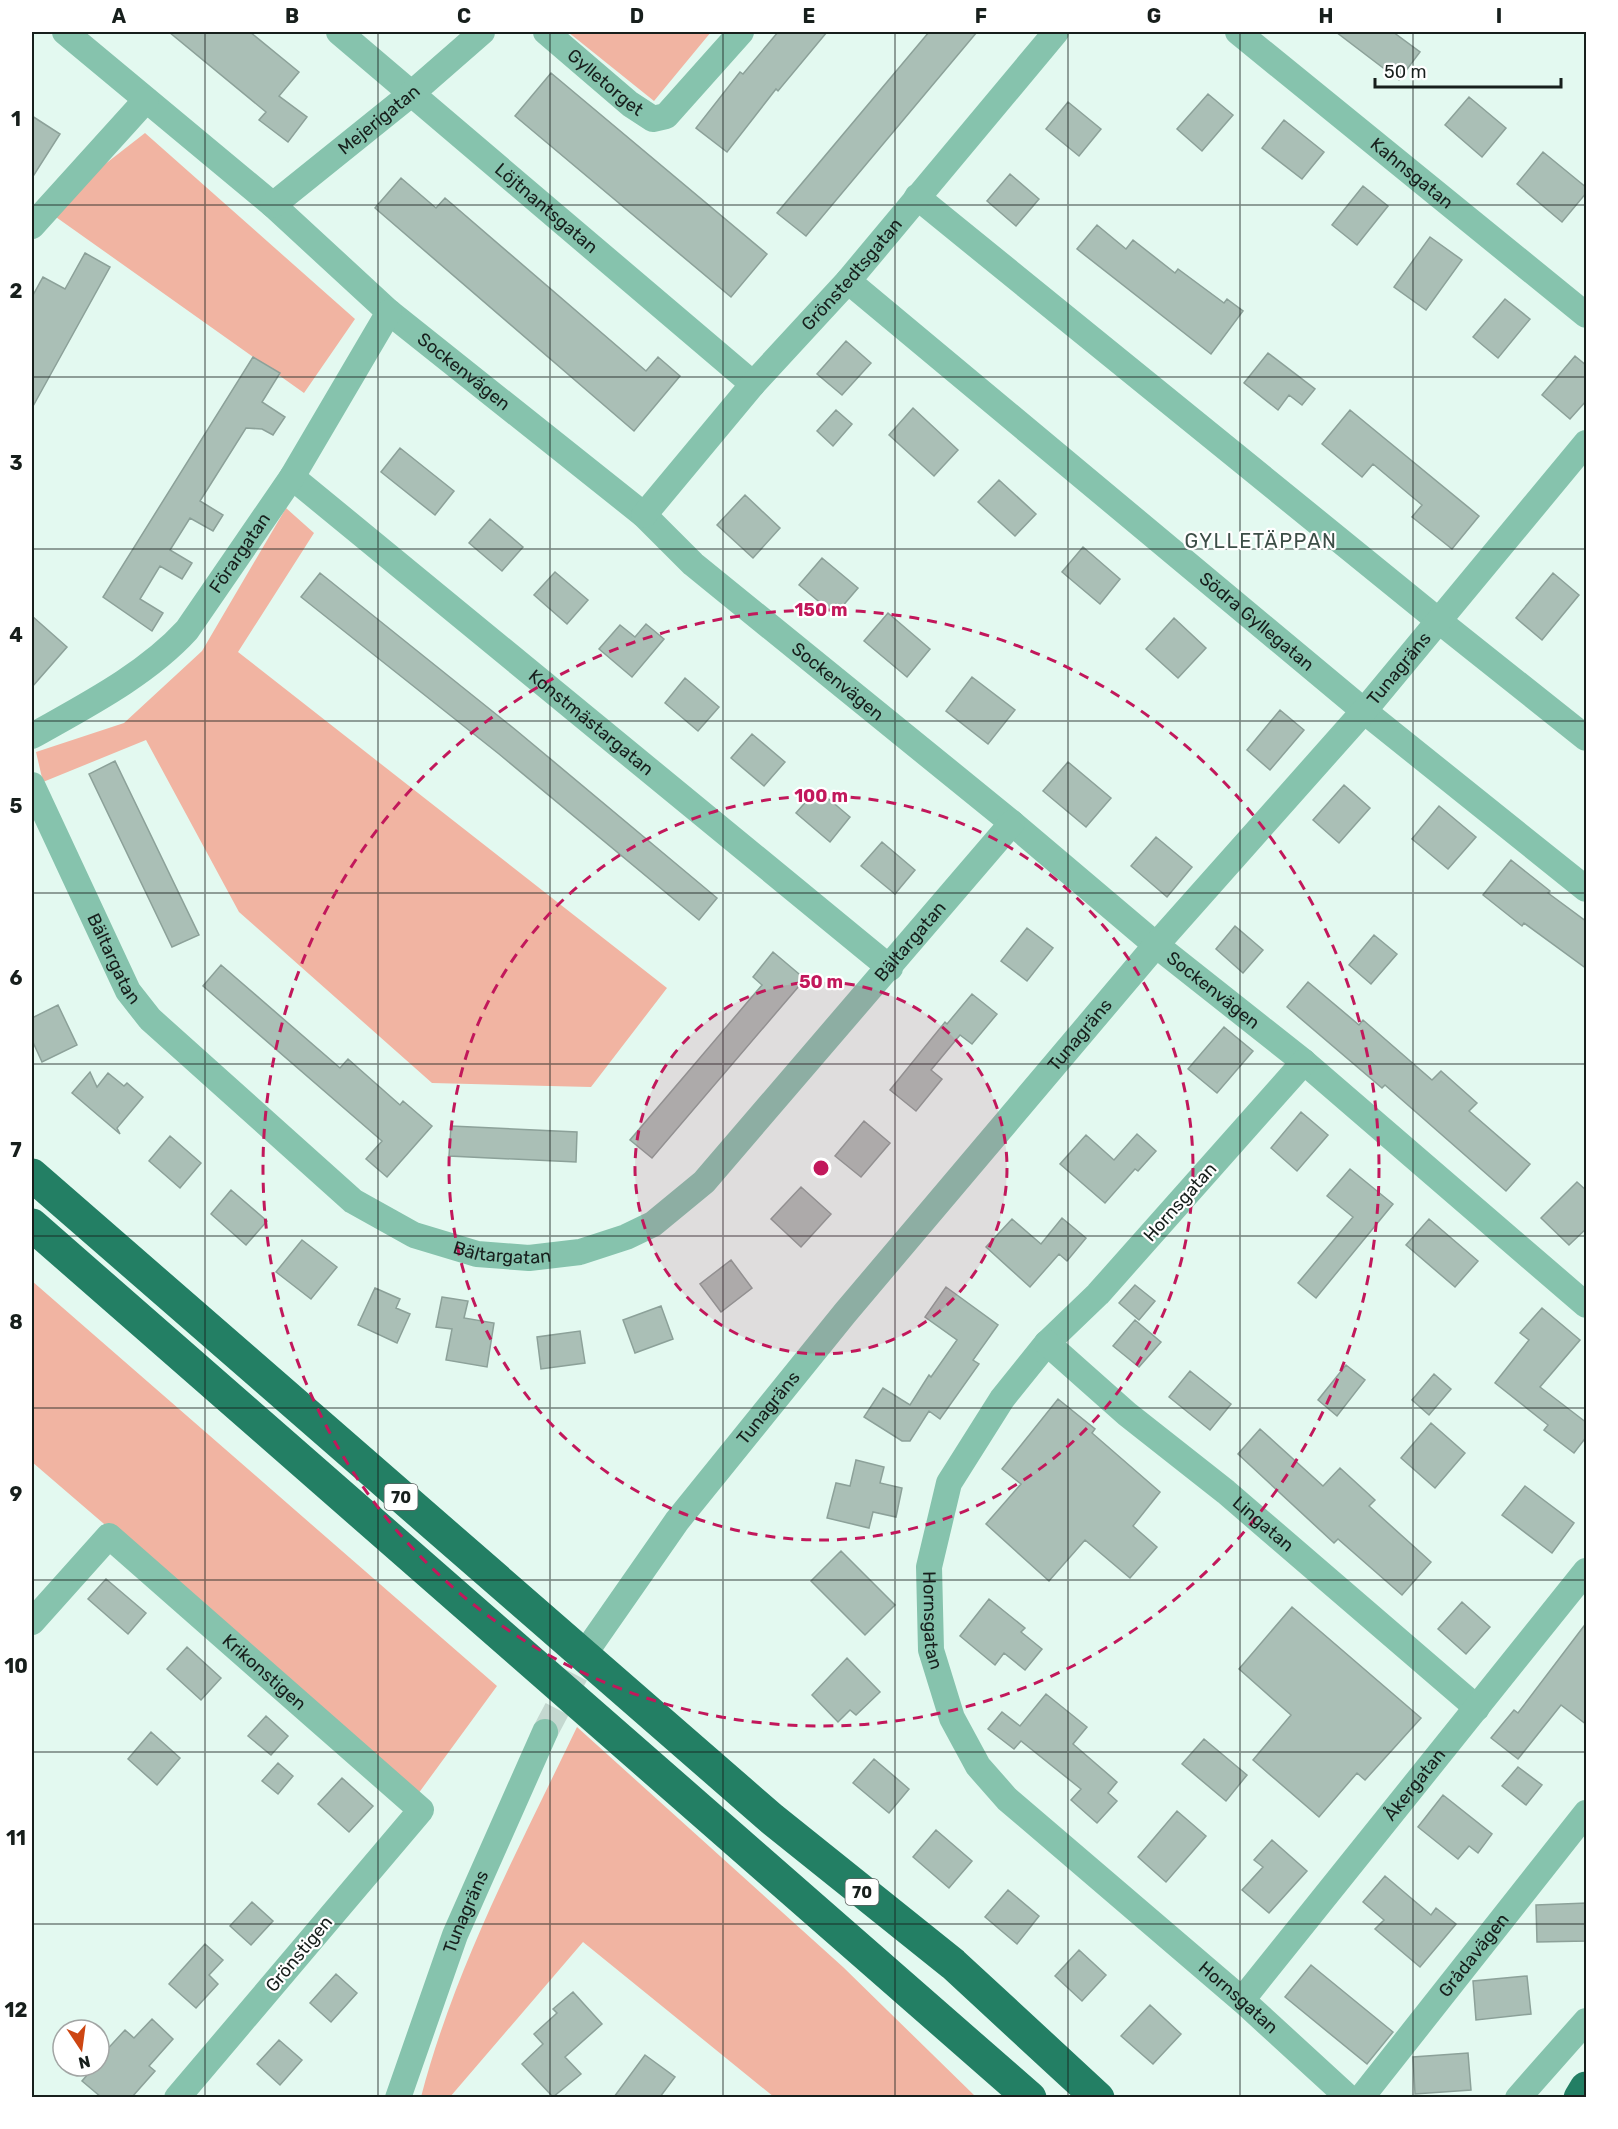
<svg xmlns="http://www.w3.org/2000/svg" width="1618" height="2129" font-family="Rubik,sans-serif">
<rect width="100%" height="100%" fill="#e3f9f0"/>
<!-- green -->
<path fill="#f1b4a2" d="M 568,32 L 711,32 L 654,101 Z
M 145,133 L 355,319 L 304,393 L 46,210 Z
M 286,508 L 314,533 L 238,652 L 667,988 L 591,1087 L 432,1083 L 239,912 L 146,740 L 43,782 L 36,752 L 124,723 L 202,651 Z
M 32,1281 L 497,1686 L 418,1794 L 32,1462 Z
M 577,1727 L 843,1967 L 976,2097 L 774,2097 L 583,1942 L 450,2097 L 421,2097 C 455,1967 519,1848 577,1727 Z"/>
<!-- building -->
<path fill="#aabfb6" stroke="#8ca199" stroke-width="1.5" d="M 169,32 L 250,32 L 299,72 L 279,96 L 307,117 L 288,142 L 259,120 L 266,112 Z
M 778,32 L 827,32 L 778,91 L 776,89 L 727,152 L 696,128 L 740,72 L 743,74 Z
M 929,32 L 977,32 L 806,236 L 777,213 Z
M 1336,32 L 1393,32 L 1420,52 L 1399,80 Z
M 551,73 L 767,254 L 731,297 L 515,116 Z
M 1208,94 L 1233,115 L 1202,151 L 1177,129 Z
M 1469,97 L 1506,128 L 1482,157 L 1445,125 Z
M 1068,102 L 1101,129 L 1079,156 L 1046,129 Z
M 32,116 L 60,134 L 32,178 Z
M 1284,120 L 1324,152 L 1302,179 L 1262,148 Z
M 1543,152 L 1587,188 L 1587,192 L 1562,222 L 1517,184 Z
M 1010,174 L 1039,199 L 1016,226 L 987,201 Z
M 401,178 L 436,208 L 445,198 L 646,371 L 658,357 L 680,376 L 634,431 L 375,208 Z
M 1363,186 L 1388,206 L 1357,245 L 1332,225 Z
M 1097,225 L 1126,249 L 1133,240 L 1175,273 L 1178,269 L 1224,303 L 1227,299 L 1243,311 L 1211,354 L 1077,249 Z
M 1430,237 L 1462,260 L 1426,310 L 1394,287 Z
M 85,253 L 110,267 L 32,408 L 32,297 L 43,277 L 65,289 Z
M 1505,299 L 1530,319 L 1498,358 L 1473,337 Z
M 846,341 L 871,363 L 842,395 L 817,374 Z
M 1268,353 L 1315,389 L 1302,405 L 1289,395 L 1278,410 L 1244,383 Z
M 1575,356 L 1587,366 L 1587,400 L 1570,419 L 1542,395 Z
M 253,357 L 280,373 L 262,402 L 285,417 L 273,435 L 262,429 L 246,428 L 200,501 L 223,515 L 213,531 L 190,518 L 170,550 L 192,563 L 182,579 L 160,566 L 140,599 L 163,613 L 152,631 L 103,597 Z
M 913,408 L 958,450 L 934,476 L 889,435 Z
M 836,410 L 852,424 L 833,446 L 817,431 Z
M 1350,410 L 1479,516 L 1452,549 L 1412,517 L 1422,505 L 1373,464 L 1362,477 L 1322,444 Z
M 400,448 L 454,491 L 435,515 L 381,472 Z
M 999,480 L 1036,514 L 1015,536 L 978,502 Z
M 745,495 L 780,528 L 753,558 L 717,525 Z
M 490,519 L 523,547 L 502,571 L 469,543 Z
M 1083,547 L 1120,579 L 1100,604 L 1062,572 Z
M 822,558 L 858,588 L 835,615 L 799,585 Z
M 555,572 L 588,600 L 567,624 L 534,595 Z
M 320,573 L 517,731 L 717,898 L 699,920 L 499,754 L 301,597 Z
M 1553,573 L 1579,595 L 1542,640 L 1516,618 Z
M 888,613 L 930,649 L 907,677 L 864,641 Z
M 32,616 L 67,647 L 32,687 Z
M 1174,618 L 1206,648 L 1178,678 L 1146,649 Z
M 646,624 L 664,639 L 632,677 L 599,649 L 620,625 L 635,637 Z
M 972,677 L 1015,710 L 988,744 L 946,711 Z
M 685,678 L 719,707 L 698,731 L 665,703 Z
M 1280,710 L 1304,730 L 1270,770 L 1247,750 Z
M 752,734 L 785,762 L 764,786 L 731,758 Z
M 115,761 L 199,935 L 172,947 L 89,774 Z
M 1068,762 L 1111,798 L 1086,827 L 1043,791 Z
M 1344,785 L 1370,808 L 1339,843 L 1313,820 Z
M 817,789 L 850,817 L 830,842 L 796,813 Z
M 1439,806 L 1476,837 L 1448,869 L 1412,839 Z
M 1156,837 L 1192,867 L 1167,897 L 1131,866 Z
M 882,842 L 915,870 L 895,894 L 861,866 Z
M 1511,860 L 1550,891 L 1548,893 L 1587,922 L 1587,969 L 1524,923 L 1522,926 L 1483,895 Z
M 1235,926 L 1263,950 L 1243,973 L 1216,949 Z
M 1027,928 L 1053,948 L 1027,981 L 1001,961 Z
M 1374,935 L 1397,954 L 1371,984 L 1349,965 Z
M 773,952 L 805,979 L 652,1158 L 630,1140 L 762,985 L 753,977 Z
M 221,965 L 340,1068 L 348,1059 L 400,1105 L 403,1101 L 432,1126 L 387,1177 L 366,1159 L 382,1141 L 203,986 Z
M 1308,982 L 1359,1025 L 1363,1020 L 1432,1080 L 1441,1071 L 1477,1103 L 1469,1111 L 1530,1164 L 1506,1191 L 1385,1085 L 1382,1088 L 1287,1007 Z
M 972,994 L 997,1014 L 972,1044 L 960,1035 L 931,1070 L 942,1079 L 916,1111 L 890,1090 L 945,1022 L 947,1024 Z
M 58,1005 L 77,1045 L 42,1062 L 32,1040 L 32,1018 Z
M 1224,1027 L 1253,1051 L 1217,1093 L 1188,1069 Z
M 90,1072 L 97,1087 L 108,1073 L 124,1086 L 127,1083 L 143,1097 L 117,1128 L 120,1134 L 72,1093 Z
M 1301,1112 L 1328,1135 L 1297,1171 L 1271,1148 Z
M 864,1121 L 890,1143 L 861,1177 L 835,1156 Z
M 451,1126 L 577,1132 L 576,1162 L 449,1156 Z
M 1137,1134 L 1156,1151 L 1138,1171 L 1135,1169 L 1105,1203 L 1060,1164 L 1086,1135 L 1114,1160 Z
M 170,1136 L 201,1163 L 180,1188 L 149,1161 Z
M 1350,1169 L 1393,1204 L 1316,1298 L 1298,1283 L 1353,1217 L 1327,1196 Z
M 1577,1182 L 1587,1191 L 1587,1228 L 1569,1245 L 1541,1218 Z
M 801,1187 L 831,1214 L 801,1247 L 771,1219 Z
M 231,1190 L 267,1221 L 246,1245 L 211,1214 Z
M 1062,1218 L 1086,1238 L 1067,1261 L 1059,1254 L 1030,1287 L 986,1247 L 1012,1219 L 1041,1244 Z
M 1429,1219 L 1478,1261 L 1455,1287 L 1406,1245 Z
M 302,1240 L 337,1267 L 311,1299 L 276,1272 Z
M 731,1260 L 752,1288 L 721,1312 L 700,1284 Z
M 1135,1285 L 1155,1301 L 1139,1320 L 1119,1303 Z
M 946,1287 L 998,1325 L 973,1360 L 979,1364 L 940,1419 L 929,1411 L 910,1441 L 902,1441 L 864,1417 L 883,1388 L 910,1405 L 929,1375 L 931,1377 L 957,1340 L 925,1317 Z
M 375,1288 L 400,1299 L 396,1308 L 410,1314 L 397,1343 L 358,1325 Z
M 442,1297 L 468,1301 L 464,1318 L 494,1323 L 487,1367 L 446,1360 L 452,1329 L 436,1327 Z
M 661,1306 L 673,1339 L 635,1353 L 623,1320 Z
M 1542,1308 L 1580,1340 L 1540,1387 L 1587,1423 L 1587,1436 L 1574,1453 L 1544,1430 L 1548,1425 L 1495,1383 L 1529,1340 L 1520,1333 Z
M 1135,1320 L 1161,1342 L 1139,1367 L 1113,1346 Z
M 580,1331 L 585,1363 L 541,1369 L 537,1337 Z
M 1346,1365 L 1365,1380 L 1337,1416 L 1318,1400 Z
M 1190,1371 L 1231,1404 L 1210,1430 L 1169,1397 Z
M 1434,1374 L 1451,1389 L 1429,1415 L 1412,1400 Z
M 1058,1399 L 1095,1429 L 1092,1433 L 1160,1492 L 1133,1526 L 1157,1547 L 1130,1578 L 1085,1540 L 1049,1581 L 986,1524 L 1021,1484 L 1002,1469 Z
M 1431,1423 L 1465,1453 L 1435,1488 L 1401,1458 Z
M 1260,1429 L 1323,1486 L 1340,1468 L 1375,1500 L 1369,1506 L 1431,1562 L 1402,1595 L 1338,1539 L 1334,1543 L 1238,1454 Z
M 856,1460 L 884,1467 L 880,1483 L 902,1488 L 896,1517 L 873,1512 L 869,1528 L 827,1518 L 836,1483 L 850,1486 Z
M 1525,1486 L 1574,1523 L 1552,1553 L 1502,1515 Z
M 841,1551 L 895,1605 L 865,1635 L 811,1581 Z
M 106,1579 L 146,1613 L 128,1634 L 88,1599 Z
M 989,1599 L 1025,1628 L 1021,1632 L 1042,1649 L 1025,1670 L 1004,1653 L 995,1665 L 960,1636 Z
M 1462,1602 L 1490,1627 L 1466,1654 L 1438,1629 Z
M 1292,1607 L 1421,1718 L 1365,1780 L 1357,1773 L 1319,1817 L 1253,1760 L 1291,1715 L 1239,1669 Z
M 1587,1622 L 1587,1725 L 1561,1705 L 1518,1759 L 1491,1738 L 1514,1710 L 1518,1713 Z
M 187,1647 L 221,1678 L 201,1700 L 167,1669 Z
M 847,1658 L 880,1692 L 856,1715 L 850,1710 L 838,1722 L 812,1695 Z
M 1046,1694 L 1087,1727 L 1073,1744 L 1117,1782 L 1108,1793 L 1117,1801 L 1097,1823 L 1071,1800 L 1081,1789 L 1021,1741 L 1014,1749 L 988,1729 L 1002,1712 L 1020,1726 Z
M 266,1716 L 288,1736 L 271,1755 L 248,1736 Z
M 151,1732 L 180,1758 L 157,1785 L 128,1759 Z
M 1204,1739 L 1247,1775 L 1226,1801 L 1182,1764 Z
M 874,1759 L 909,1789 L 889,1813 L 853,1783 Z
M 278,1763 L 293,1776 L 278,1794 L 262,1781 Z
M 1518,1767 L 1542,1785 L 1526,1805 L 1502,1786 Z
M 342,1778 L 373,1806 L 349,1832 L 318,1804 Z
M 1443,1795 L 1492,1834 L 1478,1853 L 1469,1846 L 1458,1859 L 1418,1827 Z
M 1177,1811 L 1206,1836 L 1166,1882 L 1138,1857 Z
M 936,1830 L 972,1861 L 949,1888 L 913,1857 Z
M 1272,1840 L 1307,1871 L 1269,1913 L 1242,1890 L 1263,1867 L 1254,1860 Z
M 1385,1876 L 1431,1915 L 1436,1908 L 1456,1924 L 1420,1967 L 1375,1929 L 1384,1920 L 1363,1902 Z
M 1008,1890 L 1039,1916 L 1017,1944 L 985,1917 Z
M 252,1902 L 273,1921 L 251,1945 L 230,1926 Z
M 1587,1903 L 1587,1941 L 1537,1942 L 1536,1905 Z
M 205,1944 L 223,1960 L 209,1975 L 218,1984 L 196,2008 L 169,1984 Z
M 1079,1950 L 1106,1975 L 1082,2001 L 1055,1976 Z
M 1311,1965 L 1393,2032 L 1367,2064 L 1285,1997 Z
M 336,1974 L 357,1993 L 331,2022 L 310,2003 Z
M 1527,1976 L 1531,2014 L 1476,2020 L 1473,1981 Z
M 573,1992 L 602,2024 L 565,2057 L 581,2074 L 553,2097 L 522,2064 L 543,2044 L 534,2034 L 557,2013 L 553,2009 Z
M 1150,2005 L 1181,2034 L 1153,2064 L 1121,2036 Z
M 152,2019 L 173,2039 L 149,2066 L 155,2071 L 132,2097 L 101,2097 L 82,2081 L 95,2066 L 99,2066 L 101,2056 L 125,2030 L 134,2038 Z
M 279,2040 L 302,2060 L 280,2085 L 257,2064 Z
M 1468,2053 L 1471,2090 L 1415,2094 L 1413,2057 Z
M 645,2055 L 675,2077 L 660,2097 L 614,2097 Z"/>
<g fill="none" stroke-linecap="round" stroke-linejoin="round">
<!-- street-tunnel -->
<path stroke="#c4d8d0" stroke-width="26" stroke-dasharray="26 13" stroke-linecap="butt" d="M 545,1732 L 592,1643"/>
<!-- street -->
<g stroke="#86c3ad" stroke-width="26">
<path id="s1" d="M 65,32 L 273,205 L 389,312 L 644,515 L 693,564 L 1012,823 L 1156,945 L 1304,1062 L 1586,1305"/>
<path id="s2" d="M 339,32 L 753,384"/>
<path id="s3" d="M 546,32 L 630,104 L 653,119 L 666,116 L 741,32"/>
<path id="s4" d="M 1238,32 L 1586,315"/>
<path d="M 917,197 L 1439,621 L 1586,738"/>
<path id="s5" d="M 273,205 L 411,94 L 482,32"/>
<path d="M 32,226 L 146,100"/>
<path id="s6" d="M 848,281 L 1364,711 L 1586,889"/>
<path id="s7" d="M 292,477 L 890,968"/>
<path id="s8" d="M 644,515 L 753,384 L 848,281 L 1056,32"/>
<path id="s9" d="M 32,736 C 85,706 146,675 187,630 L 292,477 L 389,312"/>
<path id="s10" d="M 32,785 L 128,991 L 150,1019 L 353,1201 L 414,1235 L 477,1254 L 529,1258 L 580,1252 L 626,1237 L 653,1224 L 704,1182 L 1012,823"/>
<path id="s11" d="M 1304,1062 L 1098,1294 L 1047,1343 L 1002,1399 L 949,1483 L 929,1567 L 931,1650 L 952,1718 L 978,1766 L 1007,1799 L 1242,2000 L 1349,2098"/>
<path id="s12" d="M 1047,1343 L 1127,1414 L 1226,1492 L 1477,1708"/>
<path id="s13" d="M 32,1622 L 109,1536 L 421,1810 L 177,2098"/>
<path id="s14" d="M 592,1643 L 677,1521 L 845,1313 L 1156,945 L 1364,711 L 1586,443"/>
<path id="s15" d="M 1242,2000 L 1586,1571"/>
<path id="s16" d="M 398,2098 L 455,1935 L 545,1732"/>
<path id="s17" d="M 1361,2098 L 1586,1813"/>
<path d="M 1518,2098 L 1586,2021"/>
</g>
<!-- highway -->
<path stroke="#237f64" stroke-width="33" d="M 32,1175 L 772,1819 L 953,1964 L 1098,2098
M 32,1225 L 1030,2098
M 1580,2098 L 1586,2088"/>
</g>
<!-- grid -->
<path fill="none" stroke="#171f1c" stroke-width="1.5" stroke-opacity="0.55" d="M 205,32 L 205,2098M 378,32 L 378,2098M 550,32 L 550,2098M 723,32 L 723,2098M 895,32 L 895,2098M 1068,32 L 1068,2098M 1240,32 L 1240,2098M 1413,32 L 1413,2098M 32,205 L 1586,205M 32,377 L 1586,377M 32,549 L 1586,549M 32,721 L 1586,721M 32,893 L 1586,893M 32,1064 L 1586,1064M 32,1236 L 1586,1236M 32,1408 L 1586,1408M 32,1580 L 1586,1580M 32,1752 L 1586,1752M 32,1924 L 1586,1924"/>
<!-- distance rings -->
<circle cx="821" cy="1168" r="186" fill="#c2185b" fill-opacity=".12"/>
<g fill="none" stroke="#c2185b" stroke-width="3" stroke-dasharray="10 8">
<circle cx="821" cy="1168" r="186"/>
<circle cx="821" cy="1168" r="372"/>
<circle cx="821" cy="1168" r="558"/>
</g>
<g text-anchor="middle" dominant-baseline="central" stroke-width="4.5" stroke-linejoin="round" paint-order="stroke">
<!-- shield labels -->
<g fill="#fff" stroke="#5d6260" stroke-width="1.5">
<rect x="384.5" y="1484" width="33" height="26" rx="4.5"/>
<rect x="845.5" y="1879" width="33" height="26" rx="4.5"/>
</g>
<g font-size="16" font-weight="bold" fill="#171f1c">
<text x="401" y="1497">70</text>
<text x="862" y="1892">70</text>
</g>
<!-- street labels -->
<g font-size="18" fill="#171f1c" stroke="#fff">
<text stroke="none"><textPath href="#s3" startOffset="78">Gylletorget</textPath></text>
<text stroke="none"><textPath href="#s5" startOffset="136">Mejerigatan</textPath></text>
<text stroke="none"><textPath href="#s4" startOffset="224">Kahnsgatan</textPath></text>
<text stroke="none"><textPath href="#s2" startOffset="272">Löjtnantsgatan</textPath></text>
<text stroke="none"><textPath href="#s8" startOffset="318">Grönstedtsgatan</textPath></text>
<text stroke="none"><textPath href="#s1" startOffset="524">Sockenvägen</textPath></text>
<text stroke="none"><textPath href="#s9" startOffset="282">Förargatan</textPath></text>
<text stroke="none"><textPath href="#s6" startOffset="532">Södra Gyllegatan</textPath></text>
<text stroke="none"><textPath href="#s14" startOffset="1266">Tunagräns</textPath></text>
<text stroke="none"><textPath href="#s1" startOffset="1010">Sockenvägen</textPath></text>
<text stroke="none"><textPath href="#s7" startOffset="387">Konstmästargatan</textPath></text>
<text stroke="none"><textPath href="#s10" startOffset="1236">Bältargatan</textPath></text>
<text stroke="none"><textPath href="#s10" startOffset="192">Bältargatan</textPath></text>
<text stroke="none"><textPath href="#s1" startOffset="1496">Sockenvägen</textPath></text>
<text stroke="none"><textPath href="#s14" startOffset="780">Tunagräns</textPath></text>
<text transform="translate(1180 1202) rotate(-48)">Hornsgatan</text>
<text stroke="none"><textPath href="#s10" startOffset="696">Bältargatan</textPath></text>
<text stroke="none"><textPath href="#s14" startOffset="294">Tunagräns</textPath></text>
<text stroke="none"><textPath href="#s12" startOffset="282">Lingatan</textPath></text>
<text stroke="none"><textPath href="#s11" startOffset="692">Hornsgatan</textPath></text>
<text stroke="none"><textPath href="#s13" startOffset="322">Krikonstigen</textPath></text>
<text stroke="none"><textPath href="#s15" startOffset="276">Åkergatan</textPath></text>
<text stroke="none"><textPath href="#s16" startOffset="198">Tunagräns</textPath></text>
<text transform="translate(299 1954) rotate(-50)">Grönstigen</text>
<text stroke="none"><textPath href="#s17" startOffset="182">Grådavägen</textPath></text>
<text stroke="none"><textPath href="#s11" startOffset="1196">Hornsgatan</textPath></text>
</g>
<!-- neighbourhood labels -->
<g font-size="20" letter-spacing="1.5" fill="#3c4e47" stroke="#fff">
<text x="1261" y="541">GYLLETÄPPAN</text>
</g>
</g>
<circle cx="821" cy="1168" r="9" fill="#c2185b" stroke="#fff" stroke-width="3"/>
<g font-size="18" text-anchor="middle" font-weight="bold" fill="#c2185b" stroke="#fff" stroke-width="4.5" stroke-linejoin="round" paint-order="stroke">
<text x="821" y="616">150 m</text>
<text x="821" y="802">100 m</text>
<text x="821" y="988">50 m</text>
</g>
<!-- border -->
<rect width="1618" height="2129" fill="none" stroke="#ffffff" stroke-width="66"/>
<!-- north arrow -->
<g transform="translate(81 2048) rotate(167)"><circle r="28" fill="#ffffff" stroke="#a2a5a4" stroke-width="1.5"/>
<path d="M0-4.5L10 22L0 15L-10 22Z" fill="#cd4612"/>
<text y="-9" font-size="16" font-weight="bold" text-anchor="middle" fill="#171f1c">N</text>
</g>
<!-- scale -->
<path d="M1375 78v9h186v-9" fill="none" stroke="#171f1c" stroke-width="3"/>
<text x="1384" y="78" font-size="18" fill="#171f1c" stroke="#ffffff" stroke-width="4.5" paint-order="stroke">50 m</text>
<rect x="33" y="33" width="1552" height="2063" fill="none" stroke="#171f1c" stroke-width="2"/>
<g font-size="20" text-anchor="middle" font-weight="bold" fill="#171f1c">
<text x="119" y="23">A</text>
<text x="292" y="23">B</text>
<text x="464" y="23">C</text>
<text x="637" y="23">D</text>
<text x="809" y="23">E</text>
<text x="981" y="23">F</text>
<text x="1154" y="23">G</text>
<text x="1326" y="23">H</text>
<text x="1499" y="23">I</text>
<text x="16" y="126">1</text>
<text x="16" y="298">2</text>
<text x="16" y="470">3</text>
<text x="16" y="642">4</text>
<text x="16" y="813">5</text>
<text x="16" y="985">6</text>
<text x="16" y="1157">7</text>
<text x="16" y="1329">8</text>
<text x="16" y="1501">9</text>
<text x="16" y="1673">10</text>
<text x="16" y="1845">11</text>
<text x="16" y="2017">12</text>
</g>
</svg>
